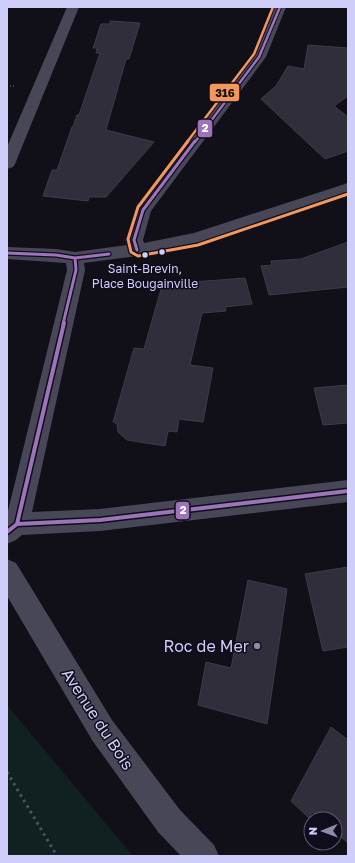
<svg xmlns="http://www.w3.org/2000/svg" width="355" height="863" font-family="'Golos Text',sans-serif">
<rect width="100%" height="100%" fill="#111018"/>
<!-- green -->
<path fill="#112121" d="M 7,705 L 133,856 L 7,856 Z"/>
<!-- building -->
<path fill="#2f2e3a" stroke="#3c3b4b" d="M 110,21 L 140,23 L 129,59 L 126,59 L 106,130 L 154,142 L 106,197 L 89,197 L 88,201 L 43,196 L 52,170 L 57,170 L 72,127 L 73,127 L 77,115 L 79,115 L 100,53 L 96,53 L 97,48 L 93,48 L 101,24 L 110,24 Z
M 308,45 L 348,48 L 348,96 L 334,106 L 348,117 L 348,151 L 325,159 L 261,99 L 276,86 L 288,66 L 304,69 Z
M 348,242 L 348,287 L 269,295 L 261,266 L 272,265 L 271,261 L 301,259 Z
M 245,278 L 252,304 L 225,307 L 226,311 L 202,313 L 190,365 L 213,368 L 203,422 L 179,419 L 177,432 L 168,431 L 165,446 L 127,440 L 118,432 L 117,424 L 113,422 L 134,348 L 144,349 L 161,289 L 194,286 L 193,282 Z
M 348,385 L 348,423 L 323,425 L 314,388 Z
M 348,567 L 348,647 L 323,651 L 305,574 Z
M 248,580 L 287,589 L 267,724 L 198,705 L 206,662 L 231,668 Z
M 331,727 L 348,740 L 348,843 L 335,832 L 335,819 L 320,819 L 312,812 L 309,818 L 291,801 Z"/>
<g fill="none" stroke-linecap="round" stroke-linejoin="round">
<!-- path-far1 -->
<path stroke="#48555f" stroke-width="1.5" stroke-dasharray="1 2" stroke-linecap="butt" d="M 7,86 L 16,86"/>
<!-- path -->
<path stroke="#48555f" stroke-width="3" stroke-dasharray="2.5 4" stroke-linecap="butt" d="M 7,772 L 57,856"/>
<!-- minor -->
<path fill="#474758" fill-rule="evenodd" d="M 67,7 L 79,7 L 15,164 L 13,167 L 7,169 L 7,147 Z
M 274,7 L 286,7 L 266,57 L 151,211 L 143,240 L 144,243 L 194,233 L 348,183 L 348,194 L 196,245 L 137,256 L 84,263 L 85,270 L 32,512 L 100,509 L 348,480 L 348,502 L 100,531 L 22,535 L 16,540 L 7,544 L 7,515 L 67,270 L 66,263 L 7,259 L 7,247 L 56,249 L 75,252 L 127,245 L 125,240 L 135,210 L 253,56 Z
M 7,559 L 16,563 L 112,720 L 180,810 L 214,845 L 219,856 L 181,856 L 158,832 L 92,740 L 7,596 Z"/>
<!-- bus-1-far2 casing -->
<g stroke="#0f0d1b" stroke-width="4.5">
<path id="bus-1-far2" d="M 195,142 L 259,57 L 280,7"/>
</g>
<!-- bus-1-far1 casing -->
<g stroke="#0f0d1b" stroke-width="5.5">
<path id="bus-1-far1" d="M 137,250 L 134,240 L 143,210 L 195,141
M 7,253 L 56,255 L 75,258 L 109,254
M 63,324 L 76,270 L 75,258"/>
</g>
<!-- bus-1 casing -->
<g stroke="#0f0d1b" stroke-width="7">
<path id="bus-1" d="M 17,524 L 100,520 L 348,491
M 7,532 L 17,524 L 64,323"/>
</g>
<!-- bus-2-far1 casing -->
<g stroke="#0f0d1b" stroke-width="4.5">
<path id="bus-2-far1" d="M 187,142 L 254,54 L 273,7"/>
</g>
<!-- bus-2 casing -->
<g stroke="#0f0d1b" stroke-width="5.5">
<path id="bus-2" d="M 188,141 L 138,207 L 128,239 L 131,252 L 138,256 L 198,245 L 348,194"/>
</g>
<!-- bus-1-far2 -->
<use href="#bus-1-far2" stroke="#9d73ba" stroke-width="2.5"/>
<!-- bus-1-far1 -->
<use href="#bus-1-far1" stroke="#9d73ba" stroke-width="3"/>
<!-- bus-1 -->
<use href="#bus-1" stroke="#9d73ba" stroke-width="4"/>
<!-- bus-2-far1 -->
<use href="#bus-2-far1" stroke="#f3975d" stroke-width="2.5"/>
<!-- bus-2 -->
<use href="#bus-2" stroke="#f3975d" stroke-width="3"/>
</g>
<!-- markers -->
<g fill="#cfcdf9" stroke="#0f0d1b" stroke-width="1.5">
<circle cx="162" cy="252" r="3.5"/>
<circle cx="145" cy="255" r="3.5"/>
</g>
<circle fill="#8c8baa" stroke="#0f0d1b" stroke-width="1.5" cx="257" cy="646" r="4"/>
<g text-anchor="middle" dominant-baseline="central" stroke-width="3" stroke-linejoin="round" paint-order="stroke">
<!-- bus labels -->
<g font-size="12" fill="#cfcdf9" stroke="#0f0d1b">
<text x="145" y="268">Saint-Brevin,<tspan x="145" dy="15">Place Bougainville</tspan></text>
</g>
<!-- near-poi labels -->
<g font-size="16" fill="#cfcdf9" stroke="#0f0d1b" text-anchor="end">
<text x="249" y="646">Roc de Mer</text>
</g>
<!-- near-street labels -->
<g font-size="16" fill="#cfcdf9" stroke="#0f0d1b">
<text transform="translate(98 719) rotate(57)">Avenue du Bois</text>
</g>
</g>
<g stroke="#0f0d1b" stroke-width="1.5">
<rect x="209" y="83" width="31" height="19" rx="4" fill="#f3975d"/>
<rect x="197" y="119" width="16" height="19" rx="4" fill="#9d73ba"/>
<rect x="175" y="501" width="15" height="19" rx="4" fill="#9d73ba"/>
</g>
<g font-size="11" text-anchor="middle" font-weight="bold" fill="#fff">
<text x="205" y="132">2</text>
<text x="183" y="514">2</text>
</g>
<g font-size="11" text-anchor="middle" font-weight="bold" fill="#111">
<text x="225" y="97">316</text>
</g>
<!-- border -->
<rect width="355" height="863" fill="none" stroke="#cfcdf9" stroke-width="16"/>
<!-- north arrow -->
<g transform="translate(323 831) rotate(269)"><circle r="19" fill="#0f0d1b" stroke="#5c5a74"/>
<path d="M0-3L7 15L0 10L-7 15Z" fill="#8c8baa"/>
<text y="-6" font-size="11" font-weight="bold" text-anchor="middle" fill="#cfcdf9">N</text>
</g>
</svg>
